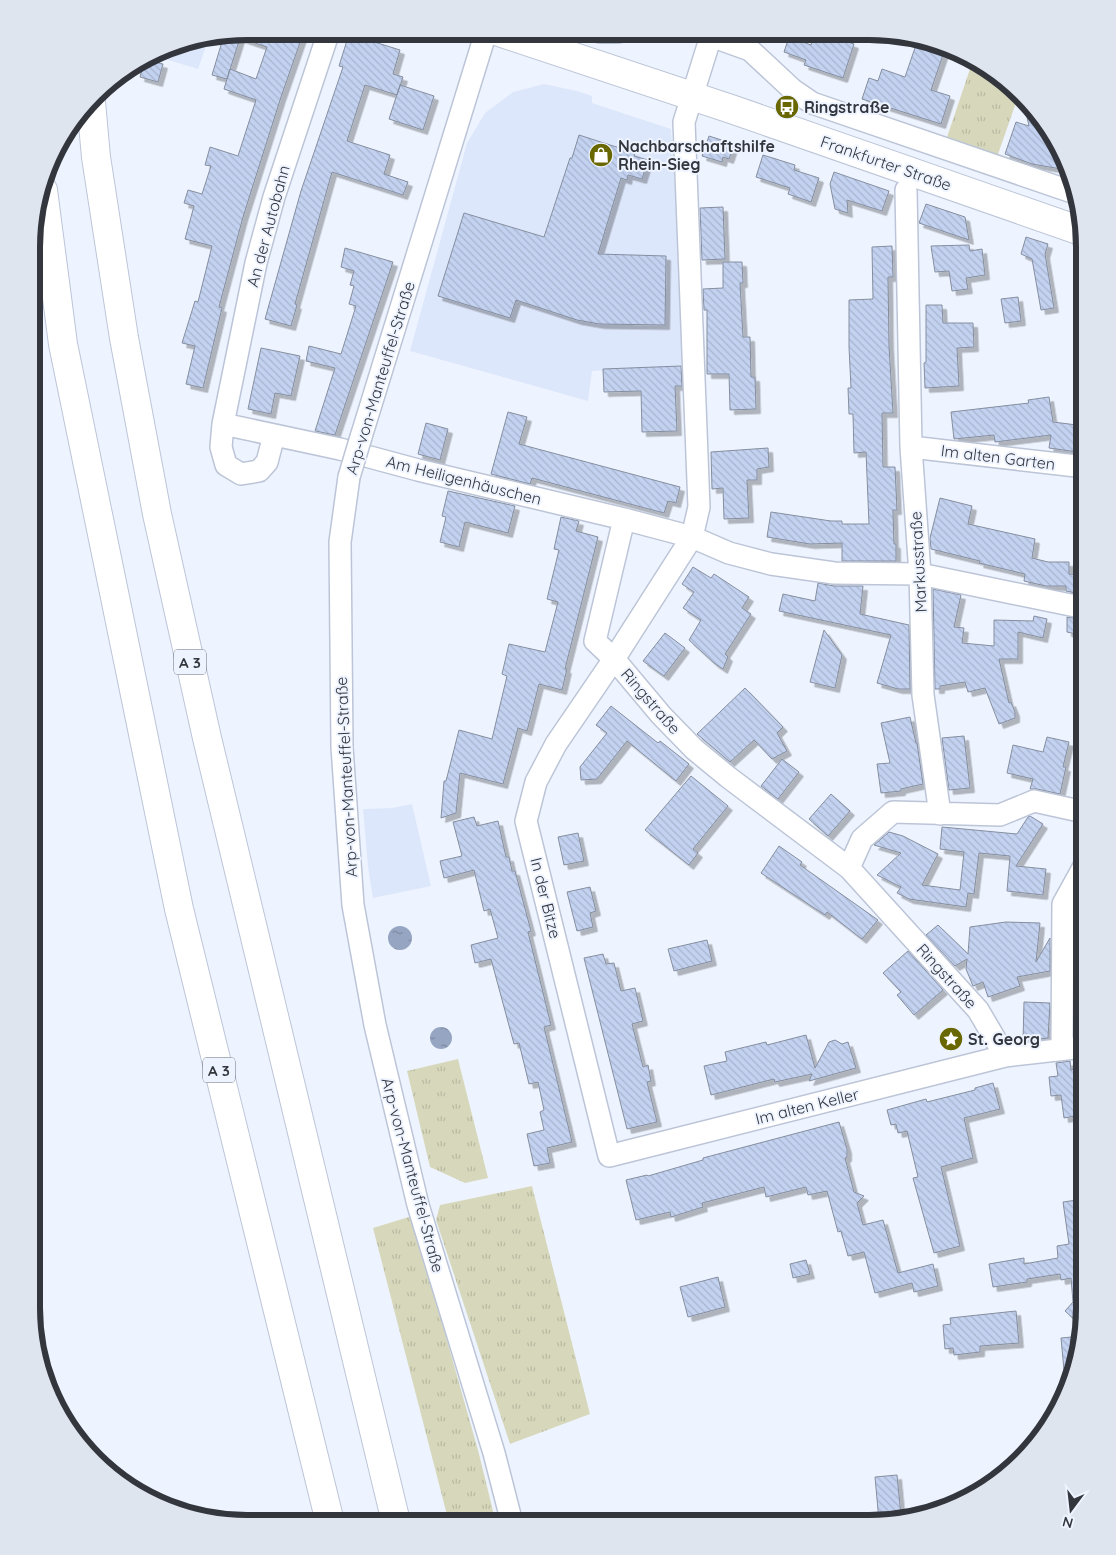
<svg xmlns="http://www.w3.org/2000/svg" width="1116" height="1555" font-family="Quicksand,sans-serif">
<defs>
<pattern id="grass-tufts" width="24" height="20" patternUnits="userSpaceOnUse" patternTransform="scale(1.25)"><rect width="24" height="20" fill="#d7d8bb"/><path d="M3 7l-1-3M5 7V3M7 7l1-3M15 17l-1-3M17 17v-4M19 17l1-3" fill="none" stroke="#b9baa2"/></pattern>
<pattern id="water-ripples" width="26" height="14" patternUnits="userSpaceOnUse" patternTransform="scale(1.25)"><rect width="26" height="14" fill="#96a5c1"/><path d="M2 4q2-2 4 0t4 0M15 11q2-2 4 0t4 0" fill="none" stroke="#7b879e"/></pattern>
<pattern id="building-back-hatch" width="6" height="6" patternUnits="userSpaceOnUse" patternTransform="scale(1.25)"><rect width="6" height="6" fill="#c3d2f0"/><path d="M-1 5l2 2M0 0l6 6M5-1l2 2" fill="none" stroke="#a8b5cf"/></pattern>
<filter id="shadow"><feDropShadow dx="4.5" dy="4.5" stdDeviation="0" flood-color="#0004"/></filter>
</defs>
<rect width="100%" height="100%" fill="#eef4ff"/>
<!-- built -->
<path fill="#dde7fb" d="M 209,38 L 198,69 L 155,56 L 178,43 Z
M 544,84 L 577,91 L 592,96 L 592,103 L 671,129 L 680,259 L 684,355 L 683,366 L 592,371 L 588,401 L 410,351 L 467,143 L 485,113 L 513,92 Z
M 412,804 L 431,886 L 373,898 L 368,867 L 363,809 L 392,808 Z"/>
<!-- grass -->
<path fill="url(#grass-tufts)" d="M 973,60 L 1000,76 L 1018,97 L 996,160 L 945,143 Z
M 458,1059 L 488,1178 L 465,1183 L 430,1167 L 407,1071 Z
M 532,1186 L 590,1414 L 510,1444 L 436,1220 L 440,1205 Z
M 412,1216 L 478,1450 L 496,1523 L 449,1523 L 373,1228 Z"/>
<!-- water -->
<path fill="url(#water-ripples)" d="M388 938a12 12 0 1 1 24 0a12 12 0 1 1-24 0Z
M430 1038a11 11 0 1 1 22 0a11 11 0 1 1-22 0Z"/>
<!-- building -->
<path fill="url(#building-back-hatch)" stroke="#858e9f" filter="url(#shadow)" d="M 247,31 L 295,31 L 303,34 L 281,97 L 243,217 L 219,307 L 222,308 L 203,388 L 186,384 L 195,346 L 182,343 L 195,301 L 198,302 L 212,246 L 185,239 L 194,206 L 184,203 L 188,190 L 202,194 L 211,166 L 205,165 L 210,147 L 238,156 L 256,100 L 224,89 L 230,69 L 256,79 L 267,47 L 240,38 L 227,79 L 212,75 L 224,35 Z
M 815,33 L 821,33 L 854,44 L 843,78 L 804,65 L 806,60 L 784,52 L 789,37 L 811,45 Z
M 349,34 L 400,50 L 393,74 L 403,77 L 397,95 L 365,85 L 347,141 L 390,155 L 384,174 L 408,182 L 403,195 L 332,172 L 295,304 L 297,305 L 291,326 L 265,319 L 301,191 L 343,67 L 339,66 Z
M 918,39 L 946,46 L 931,90 L 950,96 L 941,124 L 862,99 L 869,78 L 878,81 L 882,69 L 905,77 Z
M 148,60 L 163,64 L 158,82 L 140,77 L 144,62 Z
M 400,85 L 434,96 L 423,130 L 389,119 Z
M 1024,104 L 1063,152 L 1067,170 L 1032,164 L 1005,154 L 1016,122 L 1029,126 Z
M 579,135 L 635,153 L 634,156 L 648,160 L 642,179 L 628,175 L 627,180 L 621,178 L 598,254 L 666,256 L 665,325 L 600,324 L 577,320 L 516,300 L 510,318 L 438,296 L 464,213 L 544,237 L 570,158 L 572,158 Z
M 709,136 L 734,144 L 729,159 L 723,157 L 722,162 L 702,156 Z
M 763,155 L 795,165 L 794,170 L 819,178 L 811,202 L 788,194 L 790,188 L 756,177 Z
M 834,172 L 889,191 L 882,211 L 847,200 L 848,213 L 835,209 L 830,184 Z
M 926,204 L 965,217 L 969,240 L 919,223 Z
M 723,207 L 725,259 L 702,260 L 700,208 Z
M 1026,237 L 1048,244 L 1045,254 L 1054,308 L 1041,310 L 1032,259 L 1021,254 Z
M 969,245 L 970,251 L 982,249 L 985,275 L 966,278 L 968,289 L 952,291 L 949,271 L 935,272 L 931,246 Z
M 892,246 L 893,277 L 888,277 L 889,346 L 893,413 L 882,413 L 883,467 L 895,467 L 897,510 L 893,510 L 893,513 L 894,544 L 896,544 L 896,561 L 842,561 L 842,543 L 810,544 L 767,537 L 771,512 L 831,521 L 842,521 L 842,524 L 869,524 L 866,452 L 854,453 L 853,414 L 849,414 L 848,388 L 851,388 L 849,347 L 849,300 L 873,299 L 872,247 Z
M 345,248 L 393,262 L 335,435 L 315,431 L 335,368 L 306,361 L 309,346 L 341,354 L 356,306 L 349,304 L 354,286 L 350,285 L 354,271 L 341,267 Z
M 723,262 L 742,262 L 743,283 L 740,283 L 743,337 L 750,337 L 751,377 L 755,377 L 756,409 L 730,410 L 729,374 L 707,374 L 707,310 L 704,310 L 703,289 L 723,288 Z
M 1018,297 L 1021,321 L 1005,323 L 1001,299 Z
M 926,305 L 942,305 L 943,323 L 973,323 L 974,347 L 957,348 L 959,386 L 925,388 L 924,363 L 926,362 Z
M 261,348 L 300,356 L 291,396 L 275,393 L 271,414 L 248,409 Z
M 681,366 L 682,386 L 675,386 L 677,431 L 642,432 L 641,391 L 604,392 L 603,369 Z
M 1049,397 L 1053,422 L 1085,426 L 1085,453 L 1049,448 L 1051,435 L 995,442 L 994,435 L 954,439 L 951,412 L 1029,403 L 1028,400 Z
M 508,412 L 527,417 L 519,444 L 680,487 L 676,503 L 668,501 L 664,513 L 532,478 L 530,484 L 491,474 Z
M 426,423 L 448,429 L 440,460 L 418,454 Z
M 768,448 L 769,467 L 757,469 L 757,480 L 747,480 L 749,518 L 724,519 L 723,488 L 712,489 L 711,452 Z
M 448,491 L 515,506 L 508,533 L 465,522 L 459,547 L 440,542 L 446,517 L 442,516 Z
M 940,498 L 972,506 L 968,524 L 1035,539 L 1032,558 L 1048,562 L 1069,562 L 1069,574 L 1080,575 L 1081,594 L 1066,591 L 1066,586 L 1046,586 L 1024,581 L 1025,574 L 979,563 L 980,561 L 931,549 L 930,538 Z
M 561,517 L 579,521 L 576,531 L 598,537 L 565,669 L 567,669 L 562,690 L 539,684 L 527,731 L 518,728 L 503,784 L 460,773 L 456,813 L 441,818 L 444,781 L 446,781 L 459,730 L 492,739 L 507,676 L 502,674 L 509,644 L 545,652 L 558,602 L 547,599 L 559,550 L 554,549 Z
M 693,567 L 711,578 L 714,574 L 749,597 L 742,608 L 751,614 L 725,654 L 728,657 L 723,669 L 714,663 L 689,640 L 701,620 L 683,608 L 694,592 L 682,584 Z
M 818,583 L 834,586 L 863,586 L 860,614 L 909,625 L 910,689 L 898,689 L 877,683 L 891,635 L 779,611 L 783,594 L 815,601 Z
M 933,589 L 961,595 L 954,627 L 964,628 L 962,643 L 994,646 L 994,620 L 1033,621 L 1034,616 L 1047,619 L 1043,638 L 1018,632 L 1018,659 L 999,659 L 1009,703 L 1011,702 L 1015,712 L 1015,718 L 999,724 L 985,688 L 968,692 L 965,682 L 940,686 L 940,689 L 935,689 Z
M 1067,617 L 1085,620 L 1085,636 L 1067,632 Z
M 824,630 L 842,655 L 835,688 L 810,682 Z
M 665,633 L 685,648 L 664,676 L 643,661 Z
M 745,688 L 783,727 L 777,733 L 787,751 L 772,759 L 754,740 L 730,762 L 697,734 Z
M 611,706 L 658,743 L 660,741 L 689,764 L 676,781 L 627,741 L 597,779 L 581,780 L 580,767 L 607,733 L 596,725 Z
M 910,717 L 916,743 L 917,743 L 923,784 L 901,789 L 901,791 L 881,793 L 877,764 L 890,763 L 881,723 Z
M 964,736 L 970,788 L 949,790 L 942,738 Z
M 1047,737 L 1069,742 L 1063,767 L 1066,767 L 1060,794 L 1037,789 L 1030,789 L 1033,779 L 1007,773 L 1013,745 L 1043,752 Z
M 782,759 L 799,772 L 778,799 L 761,786 Z
M 691,776 L 728,806 L 693,849 L 698,853 L 689,865 L 645,830 Z
M 831,794 L 850,811 L 828,836 L 809,819 Z
M 1030,816 L 1043,824 L 1016,866 L 1046,869 L 1043,895 L 1007,891 L 1010,856 L 979,853 L 974,894 L 968,893 L 966,907 L 909,899 L 897,893 L 901,887 L 877,875 L 901,853 L 874,845 L 889,832 L 903,836 L 938,854 L 922,885 L 960,890 L 964,852 L 940,849 L 942,827 L 1017,834 L 1028,817 Z
M 474,817 L 477,826 L 498,821 L 506,857 L 509,857 L 512,871 L 515,871 L 531,931 L 528,932 L 551,1025 L 544,1027 L 572,1142 L 547,1148 L 550,1163 L 534,1166 L 527,1134 L 544,1130 L 540,1112 L 544,1110 L 538,1082 L 529,1084 L 519,1043 L 514,1044 L 491,959 L 475,963 L 471,945 L 498,938 L 490,909 L 484,911 L 474,870 L 444,878 L 440,861 L 462,856 L 453,822 Z
M 578,833 L 584,861 L 564,865 L 558,837 Z
M 779,846 L 802,862 L 800,865 L 878,920 L 862,939 L 827,912 L 825,915 L 761,873 Z
M 590,887 L 596,911 L 590,913 L 593,927 L 577,931 L 567,892 Z
M 1084,891 L 1084,947 L 1075,946 L 1075,907 Z
M 1006,922 L 1040,923 L 1036,962 L 1050,938 L 1050,971 L 1017,977 L 1020,986 L 988,997 L 983,982 L 973,986 L 966,969 L 967,959 L 955,966 L 926,935 L 938,925 L 968,954 L 970,927 Z
M 707,940 L 712,961 L 674,971 L 668,949 Z
M 908,951 L 943,990 L 914,1015 L 897,995 L 901,992 L 883,973 Z
M 603,954 L 606,964 L 614,963 L 621,991 L 635,988 L 643,1021 L 632,1024 L 643,1067 L 648,1065 L 651,1081 L 647,1082 L 657,1122 L 627,1129 L 584,958 Z
M 1075,977 L 1084,977 L 1084,1024 L 1075,1025 Z
M 1024,1002 L 1050,1003 L 1048,1038 L 1023,1041 Z
M 806,1035 L 815,1068 L 829,1042 L 835,1040 L 842,1044 L 848,1042 L 856,1068 L 809,1081 L 812,1074 L 775,1082 L 774,1079 L 711,1095 L 704,1066 L 727,1061 L 725,1052 L 766,1042 L 767,1045 Z
M 1070,1061 L 1071,1070 L 1074,1069 L 1080,1115 L 1064,1118 L 1061,1095 L 1051,1096 L 1049,1077 L 1058,1076 L 1056,1063 Z
M 993,1083 L 1000,1109 L 964,1118 L 973,1158 L 941,1167 L 960,1246 L 934,1253 L 913,1178 L 918,1177 L 907,1131 L 898,1133 L 896,1124 L 891,1125 L 887,1110 L 926,1099 L 927,1102 L 975,1090 L 975,1088 Z
M 839,1122 L 847,1149 L 847,1157 L 845,1158 L 854,1192 L 864,1196 L 857,1203 L 863,1225 L 883,1220 L 898,1273 L 933,1264 L 938,1286 L 914,1292 L 912,1283 L 875,1293 L 864,1252 L 848,1256 L 841,1231 L 838,1232 L 827,1191 L 808,1195 L 806,1187 L 766,1197 L 764,1187 L 702,1203 L 703,1207 L 671,1217 L 670,1212 L 636,1220 L 626,1180 L 647,1175 L 648,1176 L 703,1160 L 703,1158 Z
M 1084,1199 L 1084,1322 L 1083,1327 L 1065,1311 L 1073,1302 L 1071,1278 L 1061,1280 L 1060,1274 L 1027,1279 L 1027,1282 L 993,1287 L 989,1264 L 1024,1258 L 1024,1264 L 1058,1258 L 1057,1246 L 1069,1244 L 1063,1202 Z
M 806,1260 L 810,1274 L 793,1278 L 790,1264 Z
M 718,1277 L 725,1307 L 688,1317 L 680,1287 Z
M 1016,1311 L 1019,1343 L 980,1346 L 980,1352 L 954,1355 L 953,1348 L 945,1349 L 943,1325 L 951,1324 L 950,1318 Z
M 1082,1336 L 1073,1377 L 1066,1392 L 1061,1338 Z
M 897,1475 L 901,1516 L 879,1521 L 875,1477 Z"/>
<g fill="none" stroke-linecap="round" stroke-linejoin="round">
<!-- minor casing -->
<g stroke="#bcc5d7" stroke-width="24">
<path id="minor" d="M 600,32 L 618,32
M 906,190 L 911,447 L 920,574 L 923,695 L 940,814
M 223,424 L 256,263 L 274,197 L 329,31
M 274,435 L 267,462 L 259,471 L 241,474 L 226,465 L 221,447 L 223,424 L 340,449 L 418,470 L 624,519 L 692,537 L 729,553 L 771,564 L 834,573 L 920,574 L 1085,608
M 361,437 L 486,32
M 911,447 L 1085,467
M 349,477 L 340,542 L 342,747 L 353,905 L 375,1025 L 418,1205 L 494,1453 L 512,1523
M 624,519 L 595,641 L 614,659 L 661,715 L 694,749 L 728,777 L 849,868 L 978,1010 L 1005,1056 L 1084,1047
M 849,868 L 862,839 L 893,812 L 1000,815 L 1034,801 L 1084,812
M 1062,1049 L 1063,904 L 1084,866
M 1005,1056 L 609,1156 L 526,821 L 536,782 L 556,744 L 614,659 L 692,537 L 699,507 L 684,122 L 711,36 L 750,50 L 793,90 L 812,103 L 1072,192"/>
</g>
<!-- major casing -->
<g stroke="#bcc5d7" stroke-width="30">
<path id="major" d="M 499,32 L 734,110 L 1081,231"/>
</g>
<!-- highway casing -->
<g stroke="#bcc5d7" stroke-width="30">
<path id="highway" d="M 91,102 L 96,157 L 124,338 L 157,514 L 207,738 L 396,1522
M 43,190 L 63,344 L 179,909 L 330,1522"/>
</g>
<!-- minor -->
<use href="#minor" stroke="#fff" stroke-width="21"/>
<!-- major -->
<use href="#major" stroke="#fff" stroke-width="28"/>
<!-- highway -->
<use href="#highway" stroke="#fff" stroke-width="28"/>
<!-- minor-bridge casing -->
<g stroke="#bcc5d7" stroke-width="24" stroke-linecap="butt">
<path id="minor-bridge" d="M 349,477 L 361,437"/>
</g>
<!-- minor-bridge -->
<use href="#minor-bridge" stroke="#fff" stroke-width="21"/>
</g>
<!-- icons -->
<defs>
<g id="bus-disc" transform="scale(1.25)"><circle r="9.5" fill="#696700" stroke="#eef4ff"/><path d="M-5-6H5V4H4V6H2V4H-2V6H-4V4H-5ZM-3.5-4V0h7V-4ZM-3.5 1.2v1.5H-2V1.2ZM2 1.2v1.5H3.5V1.2Z" fill="#fff"/></g>
<g id="shop-disc" transform="scale(1.25)"><circle r="9.5" fill="#696700" stroke="#eef4ff"/><path d="M-5-2.5h2.3a2.7 3.5 0 0 1 5.4 0H5L5.5 6h-11ZM-1.5-2.5h3a1.5 2.3 0 0 0-3 0Z" fill="#fff"/></g>
<g id="sight-disc" transform="scale(1.25)"><circle r="9.5" fill="#696700" stroke="#eef4ff"/><path d="M0-6L1.8-2.2L6-1.7L2.9 1.2L3.7 5.4L0 3.3L-3.7 5.4L-2.9 1.2L-6-1.7L-1.8-2.2Z" fill="#fff"/></g>
</defs>
<g fill-rule="evenodd">
<use href="#bus-disc" x="787" y="107"/>
<use href="#shop-disc" x="601" y="155"/>
<use href="#sight-disc" x="951" y="1039"/>
</g>
<g text-anchor="middle" dominant-baseline="central" stroke-width="4" stroke-linejoin="round" paint-order="stroke">
<!-- shield labels -->
<g fill="#eef4ff" stroke="#6b6f77" stroke-width="1">
<rect x="174" y="649.5" width="32" height="25" rx="4"/>
<rect x="203" y="1057.5" width="32" height="25" rx="4"/>
</g>
<g font-size="15" font-weight="bold" fill="#33363d">
<text x="190" y="662">A 3</text>
<text x="219" y="1070">A 3</text>
</g>
<!-- poi labels -->
<g font-size="16" font-weight="bold" fill="#33363d" stroke="#eef4ff" text-anchor="start">
<text x="804" y="107">Ringstraße</text>
<text x="618" y="146">Nachbarschaftshilfe<tspan x="618" dy="18">Rhein-Sieg</tspan></text>
<text x="968" y="1039">St. Georg</text>
</g>
<!-- street labels -->
<g font-size="16" fill="#33363d" stroke="#eef4ff">
<text transform="translate(886 163) rotate(19)">Frankfurter Straße</text>
<text transform="translate(268 226) rotate(-75)">An der Autobahn</text>
<text transform="translate(380 378) rotate(-73)">Arp-von-Manteuffel-Straße</text>
<text transform="translate(998 457) rotate(7)">Im alten Garten</text>
<text transform="translate(464 480) rotate(14)">Am Heiligenhäuschen</text>
<text transform="translate(918 562) rotate(-93)">Markusstraße</text>
<text transform="translate(651 701) rotate(49)">Ringstraße</text>
<text transform="translate(346 777) rotate(-93)">Arp-von-Manteuffel-Straße</text>
<text transform="translate(546 898) rotate(76)">In der Bitze</text>
<text transform="translate(947 976) rotate(48)">Ringstraße</text>
<text transform="translate(807 1106) rotate(-14)">Im alten Keller</text>
<text transform="translate(413 1175) rotate(75)">Arp-von-Manteuffel-Straße</text>
</g>
</g>
<!-- crop -->
<path d="M0 0H1116V1555H0ZM247 40H869A207 207 0 0 1 1076 247V1308A207 207 0 0 1 869 1515H247A207 207 0 0 1 40 1308V247A207 207 0 0 1 247 40Z" fill="#dfe5ef" fill-rule="evenodd"/>
<path fill="none" stroke="#33363d" stroke-width="6" d="M247 40H869A207 207 0 0 1 1076 247V1308A207 207 0 0 1 869 1515H247A207 207 0 0 1 40 1308V247A207 207 0 0 1 247 40Z"/>
<!-- north arrow -->
<g transform="translate(1071 1510) rotate(195)" stroke="#eef4ff" stroke-width="4" paint-order="stroke">
<path d="M0-4L9 19L0 12L-9 19Z" fill="#33363d"/>
<text y="-8" font-size="14" font-weight="bold" text-anchor="middle" fill="#33363d">N</text>
</g>
</svg>
